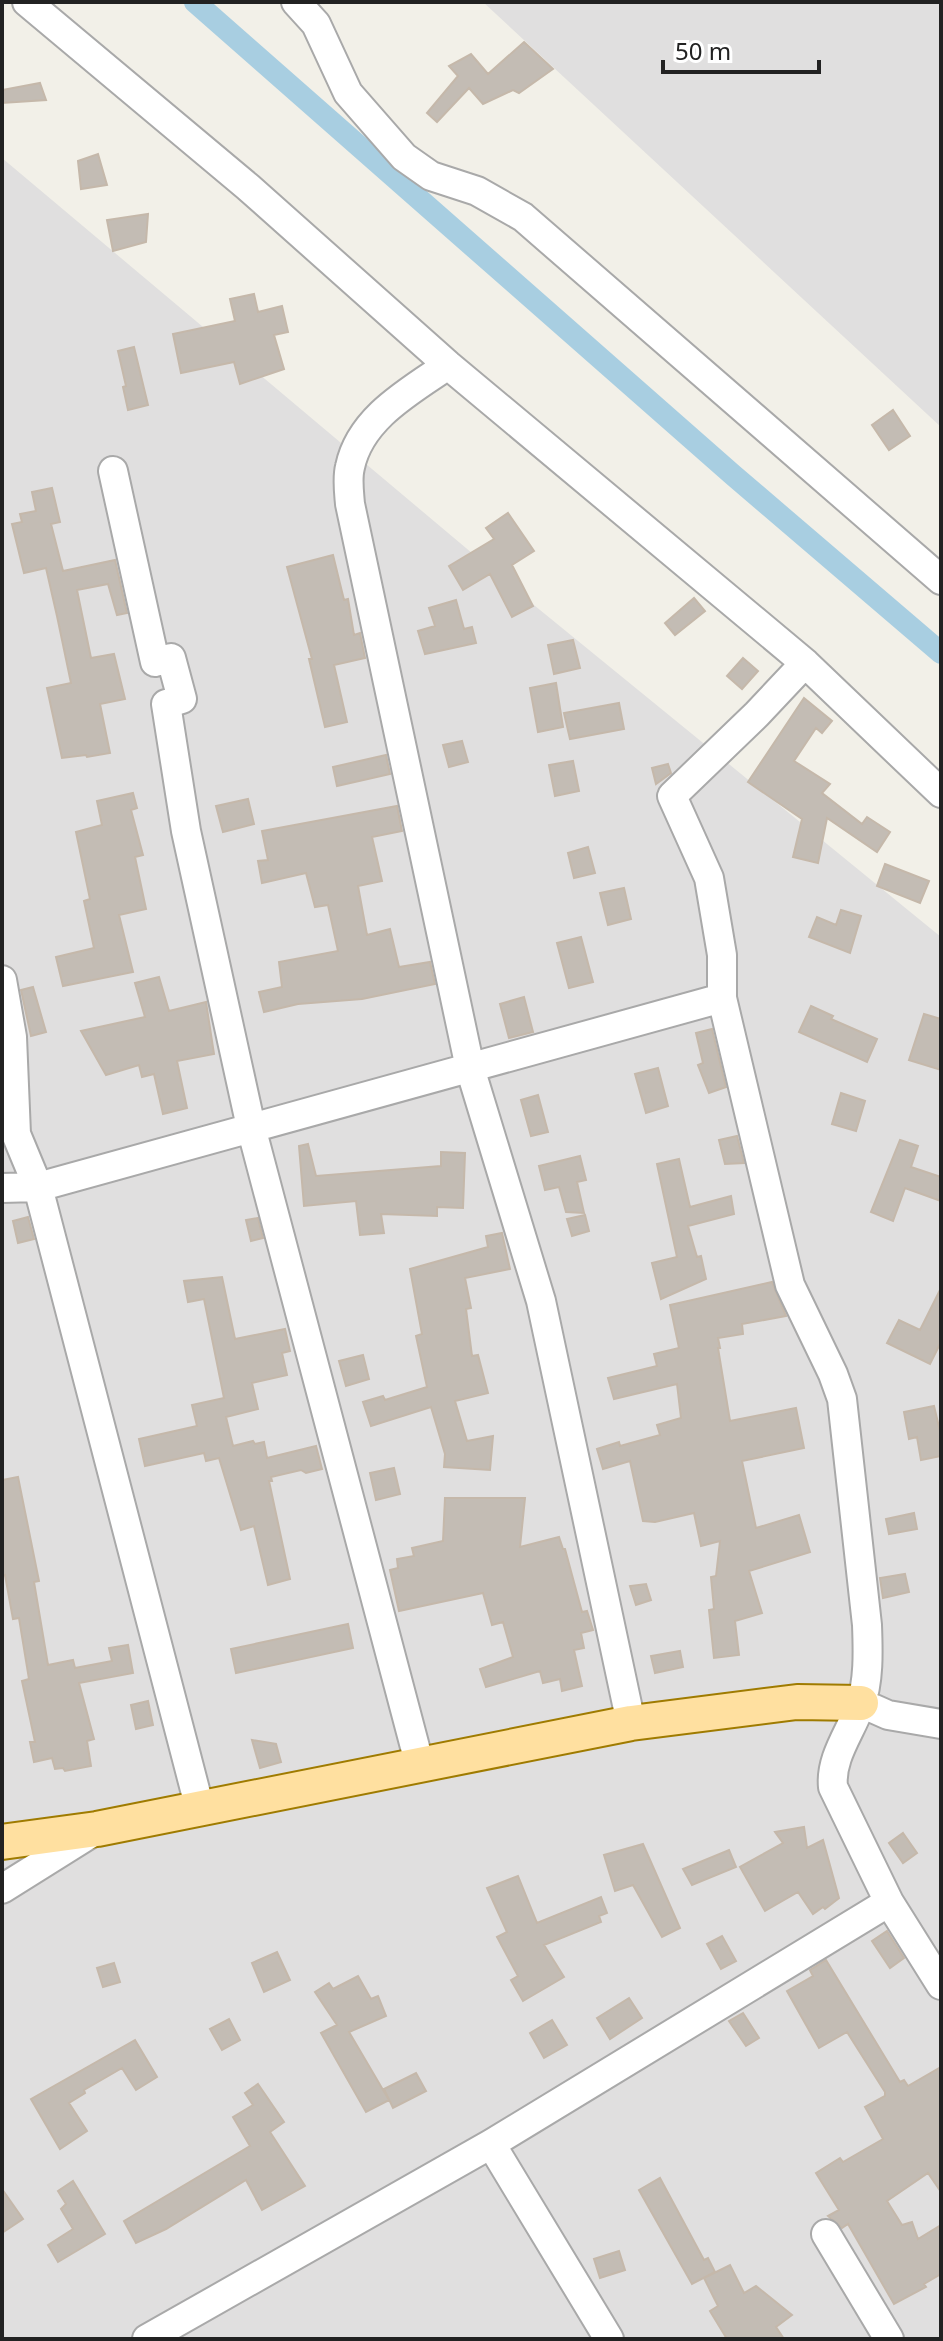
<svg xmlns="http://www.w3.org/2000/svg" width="943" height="2341" font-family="'Noto Sans',sans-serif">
<rect width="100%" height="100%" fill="#f2f0e8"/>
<!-- residential -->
<path fill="#e0dfdf" d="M 483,2 L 941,2 L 941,427 Z
M 2,158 L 529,601 L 941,937 L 941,2339 L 2,2339 Z"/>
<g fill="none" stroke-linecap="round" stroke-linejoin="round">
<!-- canal -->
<path stroke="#a8cee1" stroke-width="22" d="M 195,2 L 733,475 L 941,653"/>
</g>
<!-- building -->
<path fill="#c3bcb4" stroke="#c5b8aa" stroke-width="2" d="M 524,42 L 553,69 L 519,93 L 513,90 L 483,104 L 469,88 L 437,122 L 427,113 L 458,76 L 449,66 L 471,54 L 488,74 Z
M 40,83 L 46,100 L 2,103 L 2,90 Z
M 98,154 L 107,185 L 81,189 L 78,161 Z
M 148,214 L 146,242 L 113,251 L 107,220 Z
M 254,294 L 258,312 L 282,306 L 288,332 L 274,335 L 284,369 L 240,384 L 234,362 L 181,373 L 173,334 L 235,321 L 230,299 Z
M 134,347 L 148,405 L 128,410 L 123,387 L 126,386 L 118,351 Z
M 893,410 L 910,436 L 889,450 L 872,425 Z
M 52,488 L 60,522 L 51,524 L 63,571 L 115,560 L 127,613 L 117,615 L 108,584 L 77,590 L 91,658 L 114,654 L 125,699 L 100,704 L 110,753 L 87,757 L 86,755 L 62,758 L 47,688 L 71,683 L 57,616 L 46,568 L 24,573 L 12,524 L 22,522 L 20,514 L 36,511 L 32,492 Z
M 508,513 L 534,551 L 512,565 L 533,606 L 512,617 L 490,574 L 463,590 L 449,566 L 494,539 L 486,528 Z
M 333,555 L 344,600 L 348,599 L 354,635 L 360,633 L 365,658 L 334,665 L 347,722 L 325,727 L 309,659 L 312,659 L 287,567 Z
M 694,598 L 705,611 L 675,635 L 665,623 Z
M 456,600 L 464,629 L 472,627 L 476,643 L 425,654 L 418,631 L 435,626 L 429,608 Z
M 573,640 L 580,668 L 554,674 L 548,645 Z
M 743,658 L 758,671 L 742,689 L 727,676 Z
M 556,683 L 563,727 L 538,732 L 530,688 Z
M 804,698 L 832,721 L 822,733 L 816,728 L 794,761 L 830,784 L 822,793 L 862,824 L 867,817 L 890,832 L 877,852 L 827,818 L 818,863 L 793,857 L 802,819 L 748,782 Z
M 619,703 L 624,729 L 570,739 L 564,713 Z
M 462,741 L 468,762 L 449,767 L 443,745 Z
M 386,755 L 390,774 L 337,786 L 333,767 Z
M 573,761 L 579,791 L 555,796 L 549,765 Z
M 668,764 L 671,773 L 656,784 L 652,768 Z
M 133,793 L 137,808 L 131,810 L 143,855 L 135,857 L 146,909 L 119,915 L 133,972 L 63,986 L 56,957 L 94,948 L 84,901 L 90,899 L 76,832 L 102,825 L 97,801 Z
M 248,799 L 254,824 L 223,832 L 216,806 Z
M 397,806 L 402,831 L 372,837 L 382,881 L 358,886 L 367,935 L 390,929 L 399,967 L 430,962 L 435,984 L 362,999 L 298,1004 L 264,1012 L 259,992 L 282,987 L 279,962 L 338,951 L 328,905 L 315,907 L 306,873 L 262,883 L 258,861 L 268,860 L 262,831 Z
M 588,847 L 595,873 L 574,878 L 568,853 Z
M 885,864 L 929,881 L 920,903 L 877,886 Z
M 624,888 L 631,919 L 608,925 L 600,893 Z
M 841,910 L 861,916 L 850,953 L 809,937 L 817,917 L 836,925 Z
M 581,937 L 593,982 L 569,988 L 557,943 Z
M 159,977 L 169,1011 L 206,1002 L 214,1054 L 177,1061 L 187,1108 L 163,1114 L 154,1074 L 142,1077 L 139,1065 L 106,1075 L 81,1031 L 145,1017 L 135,983 Z
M 33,987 L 46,1032 L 31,1036 L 21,990 Z
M 524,997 L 533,1032 L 509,1038 L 500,1004 Z
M 811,1006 L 833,1016 L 831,1019 L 877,1039 L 867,1062 L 799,1032 Z
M 924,1014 L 941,1019 L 941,1070 L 909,1060 Z
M 712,1029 L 726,1087 L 709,1093 L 698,1065 L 703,1063 L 696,1033 Z
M 658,1068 L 668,1106 L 646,1113 L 635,1074 Z
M 841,1093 L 865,1101 L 856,1131 L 832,1124 Z
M 538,1095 L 548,1132 L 531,1136 L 521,1100 Z
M 737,1136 L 744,1163 L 725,1164 L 719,1140 Z
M 900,1140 L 918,1146 L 911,1167 L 941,1177 L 941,1201 L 905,1188 L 893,1221 L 871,1212 Z
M 308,1144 L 316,1176 L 441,1166 L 441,1152 L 465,1153 L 463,1208 L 437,1207 L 437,1216 L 381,1214 L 384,1233 L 360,1235 L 356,1201 L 304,1206 L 299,1146 Z
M 580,1156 L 586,1180 L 577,1182 L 584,1213 L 566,1212 L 559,1187 L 545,1190 L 539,1166 Z
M 679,1159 L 690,1207 L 731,1196 L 734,1214 L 688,1226 L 697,1257 L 701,1256 L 706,1279 L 661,1299 L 652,1263 L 677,1257 L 657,1164 Z
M 585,1215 L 589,1231 L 572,1236 L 567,1219 Z
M 28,1217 L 34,1239 L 18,1243 L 13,1221 Z
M 258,1218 L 263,1238 L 251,1241 L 246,1220 Z
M 502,1233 L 510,1269 L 465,1278 L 471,1308 L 466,1309 L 472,1356 L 478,1355 L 488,1393 L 455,1401 L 467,1441 L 493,1436 L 490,1470 L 444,1467 L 445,1454 L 431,1407 L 371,1426 L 363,1402 L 383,1396 L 385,1400 L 427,1387 L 416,1336 L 422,1334 L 410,1269 L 488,1247 L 486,1236 Z
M 222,1277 L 235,1339 L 285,1329 L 290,1351 L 282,1353 L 287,1375 L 252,1383 L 258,1409 L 226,1417 L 233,1446 L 253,1441 L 255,1444 L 264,1442 L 267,1458 L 316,1446 L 322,1469 L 306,1473 L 301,1470 L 271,1477 L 272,1481 L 269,1481 L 290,1579 L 268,1585 L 254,1526 L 241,1530 L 219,1458 L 206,1461 L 204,1453 L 145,1466 L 139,1439 L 197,1426 L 192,1405 L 224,1398 L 204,1299 L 188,1302 L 184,1281 Z
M 772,1282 L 786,1316 L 742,1324 L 743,1334 L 718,1338 L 720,1348 L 718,1348 L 730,1421 L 796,1408 L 804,1448 L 742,1461 L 756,1528 L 799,1515 L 810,1552 L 749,1571 L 762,1613 L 735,1621 L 739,1655 L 714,1658 L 709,1610 L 714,1609 L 711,1577 L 716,1576 L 720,1541 L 701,1546 L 694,1513 L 655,1522 L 643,1521 L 630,1461 L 603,1469 L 597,1449 L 619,1442 L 620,1446 L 660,1435 L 657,1425 L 681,1418 L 677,1384 L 614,1399 L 608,1378 L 657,1366 L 654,1354 L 679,1348 L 670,1305 Z
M 941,1288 L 941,1342 L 930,1364 L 887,1343 L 899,1320 L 920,1330 Z
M 363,1355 L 369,1379 L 346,1386 L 339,1361 Z
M 934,1406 L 941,1435 L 941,1456 L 921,1460 L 917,1437 L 909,1439 L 904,1412 Z
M 394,1468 L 400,1494 L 376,1500 L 370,1473 Z
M 18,1477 L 39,1581 L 34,1582 L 48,1665 L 73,1660 L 75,1668 L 112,1661 L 109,1648 L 128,1645 L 133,1673 L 79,1683 L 94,1739 L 87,1741 L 91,1766 L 65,1771 L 63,1768 L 55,1769 L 52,1758 L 34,1762 L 30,1742 L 35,1742 L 22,1681 L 29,1679 L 19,1618 L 13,1619 L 5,1575 L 2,1576 L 2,1480 Z
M 445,1498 L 525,1498 L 520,1547 L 559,1537 L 563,1549 L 565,1549 L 582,1612 L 587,1611 L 593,1630 L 581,1633 L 584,1648 L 574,1650 L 582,1686 L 562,1691 L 560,1679 L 543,1683 L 540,1671 L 486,1687 L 480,1669 L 513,1657 L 503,1622 L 492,1625 L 483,1593 L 399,1611 L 390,1570 L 398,1568 L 397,1559 L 414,1556 L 412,1548 L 443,1541 Z
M 914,1513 L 917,1529 L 889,1534 L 886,1519 Z
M 905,1574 L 909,1592 L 883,1598 L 880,1578 Z
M 646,1584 L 651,1600 L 636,1605 L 630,1586 Z
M 348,1624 L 353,1648 L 236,1673 L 231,1649 Z
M 680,1651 L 683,1667 L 655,1673 L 651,1656 Z
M 148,1701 L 153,1725 L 136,1729 L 131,1705 Z
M 252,1740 L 276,1744 L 281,1762 L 260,1768 Z
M 804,1827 L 807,1848 L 823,1840 L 839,1898 L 825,1909 L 823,1907 L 813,1914 L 798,1892 L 765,1911 L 740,1867 L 783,1843 L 775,1832 Z
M 903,1833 L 917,1853 L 903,1863 L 889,1843 Z
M 643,1844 L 680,1928 L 662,1937 L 633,1885 L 615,1891 L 604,1855 Z
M 729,1850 L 736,1867 L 692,1885 L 683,1869 Z
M 518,1876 L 537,1923 L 601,1897 L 607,1913 L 599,1916 L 601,1922 L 544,1945 L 564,1977 L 523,2001 L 511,1980 L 518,1976 L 497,1937 L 507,1932 L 487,1888 Z
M 887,1931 L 904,1958 L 890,1968 L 872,1941 Z
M 722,1936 L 736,1961 L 721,1969 L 707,1944 Z
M 277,1952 L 290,1980 L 264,1992 L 252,1963 Z
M 826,1960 L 900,2082 L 904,2080 L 908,2086 L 941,2067 L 941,2192 L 928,2173 L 887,2201 L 902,2225 L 912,2222 L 918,2239 L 941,2225 L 941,2274 L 924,2284 L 926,2287 L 894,2304 L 848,2224 L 842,2228 L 828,2216 L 839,2210 L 816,2173 L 840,2158 L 843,2162 L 883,2139 L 865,2107 L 885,2096 L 885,2092 L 847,2032 L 819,2048 L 787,1991 L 813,1976 L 810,1970 Z
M 114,1963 L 120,1982 L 103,1987 L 97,1968 Z
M 358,1976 L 371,1999 L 378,1996 L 386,2016 L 349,2032 L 389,2100 L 366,2112 L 321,2033 L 337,2025 L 315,1992 L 329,1983 L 333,1989 Z
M 629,1998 L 642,2018 L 610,2039 L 597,2018 Z
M 743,2013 L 759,2038 L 746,2046 L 729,2021 Z
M 229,2019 L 240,2040 L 222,2050 L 210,2029 Z
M 552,2020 L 567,2045 L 544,2058 L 530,2033 Z
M 135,2040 L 157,2077 L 136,2090 L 122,2068 L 84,2090 L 85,2093 L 69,2103 L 87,2131 L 60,2149 L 31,2099 Z
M 416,2073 L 426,2091 L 393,2108 L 384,2089 Z
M 258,2084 L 284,2122 L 270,2132 L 305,2186 L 262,2210 L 246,2180 L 166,2229 L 136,2243 L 124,2221 L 250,2146 L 233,2117 L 253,2105 L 245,2093 Z
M 660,2178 L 704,2260 L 708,2258 L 715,2272 L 692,2284 L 639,2190 Z
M 73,2181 L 105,2234 L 58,2262 L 48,2245 L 73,2229 L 61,2209 L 66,2204 L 58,2191 Z
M 2,2189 L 23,2219 L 2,2233 Z
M 619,2251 L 625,2270 L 600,2278 L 594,2259 Z
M 730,2265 L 744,2293 L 756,2286 L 792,2315 L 776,2327 L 784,2339 L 727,2339 L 710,2311 L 718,2306 L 704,2278 Z"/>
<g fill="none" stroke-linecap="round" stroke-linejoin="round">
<!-- minor casing -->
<g stroke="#a9a9a9" stroke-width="32">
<path id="minor" d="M 27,2 L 248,187 L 448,365 L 805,663 L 941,793
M 296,2 L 316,24 L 348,93 L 404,157 L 431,176 L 477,191 L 523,217 L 941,580
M 448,365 C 410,391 360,418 350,467 C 347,478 349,492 350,504 L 470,1068 L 541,1301 L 631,1723
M 113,471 L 155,662 L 171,658 L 182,699 L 166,704 L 186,831 L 251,1127 L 420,1766
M 805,663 L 757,714 L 672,796 L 709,878 L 722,955 L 722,998 L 790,1285 L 833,1374 L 842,1399 L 867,1625 C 868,1651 869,1682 860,1706 C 850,1733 830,1758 833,1787 L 889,1902 L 941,1985
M 2,980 L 12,1037 L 16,1134 L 38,1187 L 200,1809
M 2,1188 L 38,1187 L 722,998
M 861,1703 L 888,1715 L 941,1724
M 2,1889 L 93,1832
M 491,2144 L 609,2339
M 826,2234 L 889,2339
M 147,2339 L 491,2144 L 889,1902"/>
</g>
<!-- major casing -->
<g stroke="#9f7b00" stroke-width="38">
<path id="major" d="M 2,1842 L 97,1829 L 631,1723 L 797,1702 L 861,1703"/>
</g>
<!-- minor -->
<use href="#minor" stroke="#fff" stroke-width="28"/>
<!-- major -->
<use href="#major" stroke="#ffe0a0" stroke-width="34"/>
</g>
<!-- border -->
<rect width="943" height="2341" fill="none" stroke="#222222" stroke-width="8"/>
<!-- scale -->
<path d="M663 60v12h156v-12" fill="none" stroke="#222222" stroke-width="4"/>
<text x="675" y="60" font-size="24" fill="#222222" stroke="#ffffff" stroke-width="6" paint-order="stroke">50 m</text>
</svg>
